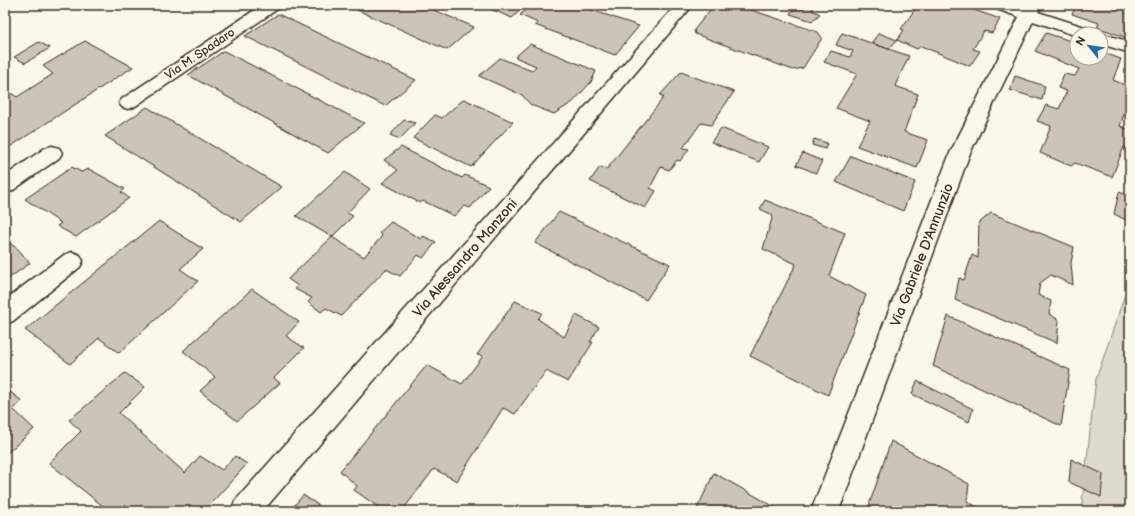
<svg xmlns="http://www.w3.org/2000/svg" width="1135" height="516" font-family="'Balsamiq Sans',sans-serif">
<rect width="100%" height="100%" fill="#fbf7ec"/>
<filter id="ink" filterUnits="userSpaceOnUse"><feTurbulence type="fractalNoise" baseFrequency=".025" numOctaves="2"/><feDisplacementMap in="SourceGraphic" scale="8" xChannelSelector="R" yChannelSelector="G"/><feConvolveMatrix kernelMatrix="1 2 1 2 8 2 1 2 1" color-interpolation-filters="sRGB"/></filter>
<g filter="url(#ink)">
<!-- green -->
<path fill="#dfd9ce" stroke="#8d8276" d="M 1130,280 L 1130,511 L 1081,511 L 1096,379 Z"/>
<!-- building -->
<path fill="#ccc4b9" stroke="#3b2a1e" d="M 346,5 L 422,5 L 474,27 L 447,50 Z
M 481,5 L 526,5 L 512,18 Z
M 531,5 L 577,5 L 639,26 L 615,55 L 535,25 L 538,23 L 520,15 Z
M 641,5 L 658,5 L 654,9 Z
M 714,5 L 736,5 L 818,32 L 822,38 L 803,68 L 793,70 L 695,34 L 694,30 Z
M 797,5 L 815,5 L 812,10 L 820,14 L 812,21 L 790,14 Z
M 918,5 L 960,5 L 1000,19 L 992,33 L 984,31 L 973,49 L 980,51 L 970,66 L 921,46 L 917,49 L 897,40 L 904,30 L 901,29 Z
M 1077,5 L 1130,5 L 1128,15 L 1130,16 L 1130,39 L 1097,27 L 1099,23 L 1072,14 Z
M 278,14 L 416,80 L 385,106 L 245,36 Z
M 842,33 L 909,56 L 895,86 L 918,94 L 904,132 L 928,140 L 917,168 L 857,146 L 870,121 L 836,108 L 857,74 L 824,62 L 831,51 L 850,57 L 853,51 L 836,45 Z
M 879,33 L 897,40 L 889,49 L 871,43 Z
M 1046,33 L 1077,43 L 1077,58 L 1101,58 L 1101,52 L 1121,59 L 1113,80 L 1130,87 L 1130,96 L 1120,126 L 1130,130 L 1130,149 L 1124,147 L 1112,177 L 1075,163 L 1071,166 L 1040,153 L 1051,126 L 1037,121 L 1046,105 L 1059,109 L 1067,91 L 1058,88 L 1064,74 L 1075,76 L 1079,69 L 1035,51 Z
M 85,41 L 133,67 L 5,150 L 5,89 L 17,97 L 53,74 L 43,66 Z
M 39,42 L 50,48 L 25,63 L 14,57 Z
M 530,44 L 596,71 L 591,82 L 573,102 L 554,114 L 531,105 L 522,95 L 479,76 L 500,58 L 532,71 L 536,66 L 515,57 Z
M 224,51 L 364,123 L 328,153 L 188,75 Z
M 681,72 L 734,92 L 711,125 L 701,123 L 683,148 L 689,149 L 680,161 L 677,160 L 669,170 L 661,167 L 650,188 L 656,191 L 645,208 L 590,181 L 600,167 L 607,169 L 664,97 L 660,95 Z
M 1015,76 L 1045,86 L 1042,100 L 1010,90 Z
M 464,99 L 513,122 L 471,167 L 413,138 L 435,115 L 442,118 Z
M 147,107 L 282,187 L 241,222 L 105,136 Z
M 404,120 L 415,123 L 400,139 L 390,135 Z
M 721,128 L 768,147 L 759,162 L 711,142 Z
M 814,139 L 827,143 L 825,149 L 812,145 Z
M 401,147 L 462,178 L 465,175 L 489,186 L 470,208 L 465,206 L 454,216 L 423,201 L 420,203 L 382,183 L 398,170 L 384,160 Z
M 803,153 L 822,161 L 816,173 L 796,165 Z
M 851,156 L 915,182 L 903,211 L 836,182 Z
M 72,167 L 81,172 L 89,169 L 125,189 L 121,192 L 129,198 L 76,237 L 57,226 L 61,223 L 25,199 Z
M 345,172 L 370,189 L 347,213 L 353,216 L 332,237 L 296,216 Z
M 1119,192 L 1130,196 L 1130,222 L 1114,214 Z
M 765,200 L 845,233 L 829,276 L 866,295 L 828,395 L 750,356 L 796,264 L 763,249 L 773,215 L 760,209 Z
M 559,212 L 670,264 L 646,300 L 535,243 Z
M 991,213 L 1074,247 L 1071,263 L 1073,285 L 1051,275 L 1040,283 L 1038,295 L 1051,301 L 1049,314 L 1059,320 L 1057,343 L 955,300 L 959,278 L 964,280 L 972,255 L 978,258 L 979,223 Z
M 159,221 L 203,249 L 180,269 L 198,281 L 119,353 L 99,338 L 70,364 L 25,330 Z
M 391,222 L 421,239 L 423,236 L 436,242 L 423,258 L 418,255 L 400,276 L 386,269 L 341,316 L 326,308 L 321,312 L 308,302 L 312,298 L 295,289 L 298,286 L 288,279 L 332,237 L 364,257 L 382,236 L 379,233 Z
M 5,240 L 18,249 L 30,263 L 5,281 Z
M 252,289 L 299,322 L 286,336 L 304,348 L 274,378 L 280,383 L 237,421 L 200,391 L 215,377 L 183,351 Z
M 515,301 L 542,313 L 538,319 L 564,337 L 576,315 L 599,327 L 590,342 L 593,342 L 568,382 L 546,371 L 515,414 L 503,408 L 457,481 L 434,469 L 402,511 L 384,511 L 354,490 L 357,486 L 340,471 L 427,365 L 462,384 L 483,356 L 477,355 Z
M 948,316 L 1070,370 L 1061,426 L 933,366 Z
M 125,373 L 145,387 L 119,413 L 185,473 L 200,456 L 222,470 L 235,456 L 247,464 L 204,511 L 109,511 L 49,463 L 81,431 L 69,420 Z
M 917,381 L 973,409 L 969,422 L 912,394 Z
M 5,388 L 22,401 L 13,409 L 34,429 L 5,455 Z
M 891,441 L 969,484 L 967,501 L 984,511 L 867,511 Z
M 1071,459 L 1103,474 L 1101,497 L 1069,482 Z
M 714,473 L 782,511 L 696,511 Z
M 303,495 L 327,511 L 290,511 Z"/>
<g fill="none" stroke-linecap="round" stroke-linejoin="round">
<!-- minor casing -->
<g stroke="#3b2a1e" stroke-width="3">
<path id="minor" d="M 262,5 L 281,5 L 279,8 L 134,107 L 128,109 L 122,107 L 119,103 L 122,99 Z
M 676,5 L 693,5 L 263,511 L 231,511 L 235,501 Z
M 992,5 L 1016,5 L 1024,8 L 1026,5 L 1042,5 L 1038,12 L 1094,30 L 1096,34 L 1101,33 L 1130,42 L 1130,53 L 1101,44 L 1101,34 L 1077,34 L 1077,36 L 1033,21 L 970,153 L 839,511 L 811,511 L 950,153 L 1019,17 L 994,8 Z
M 52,146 L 59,148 L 62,153 L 59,158 L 12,191 L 5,194 L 5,176 L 45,148 Z
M 72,252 L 80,255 L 83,261 L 80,267 L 13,321 L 5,324 L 5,300 L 64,255 Z"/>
</g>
<!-- minor -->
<use href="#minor" fill="#fbf7ec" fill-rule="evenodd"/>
</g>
</g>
<g text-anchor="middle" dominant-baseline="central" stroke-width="3.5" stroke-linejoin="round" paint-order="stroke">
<!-- far-street labels -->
<g font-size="12" fill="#3b2a1e" stroke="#fbf7ec">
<text transform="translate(200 54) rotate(-34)">Via M. Spadaro</text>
</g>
<!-- street labels -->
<g font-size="14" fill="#3b2a1e" stroke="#fbf7ec">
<text transform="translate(922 255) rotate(-69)">Via Gabriele D'Annunzio</text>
<text transform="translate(465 258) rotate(-49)">Via Alessandro Manzoni</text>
</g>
</g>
<!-- margin -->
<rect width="1135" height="516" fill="none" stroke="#fbf7ec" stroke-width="20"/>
<rect x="10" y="10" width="1115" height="496" fill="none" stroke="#3b2a1e" stroke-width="1.5" filter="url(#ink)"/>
<!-- north arrow -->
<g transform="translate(1089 46) rotate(300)"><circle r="19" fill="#fbf7ec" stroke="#aea59a"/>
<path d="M0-3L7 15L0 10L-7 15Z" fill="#1f6fb2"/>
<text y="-6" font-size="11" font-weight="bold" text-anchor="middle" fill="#3b2a1e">N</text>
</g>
</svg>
